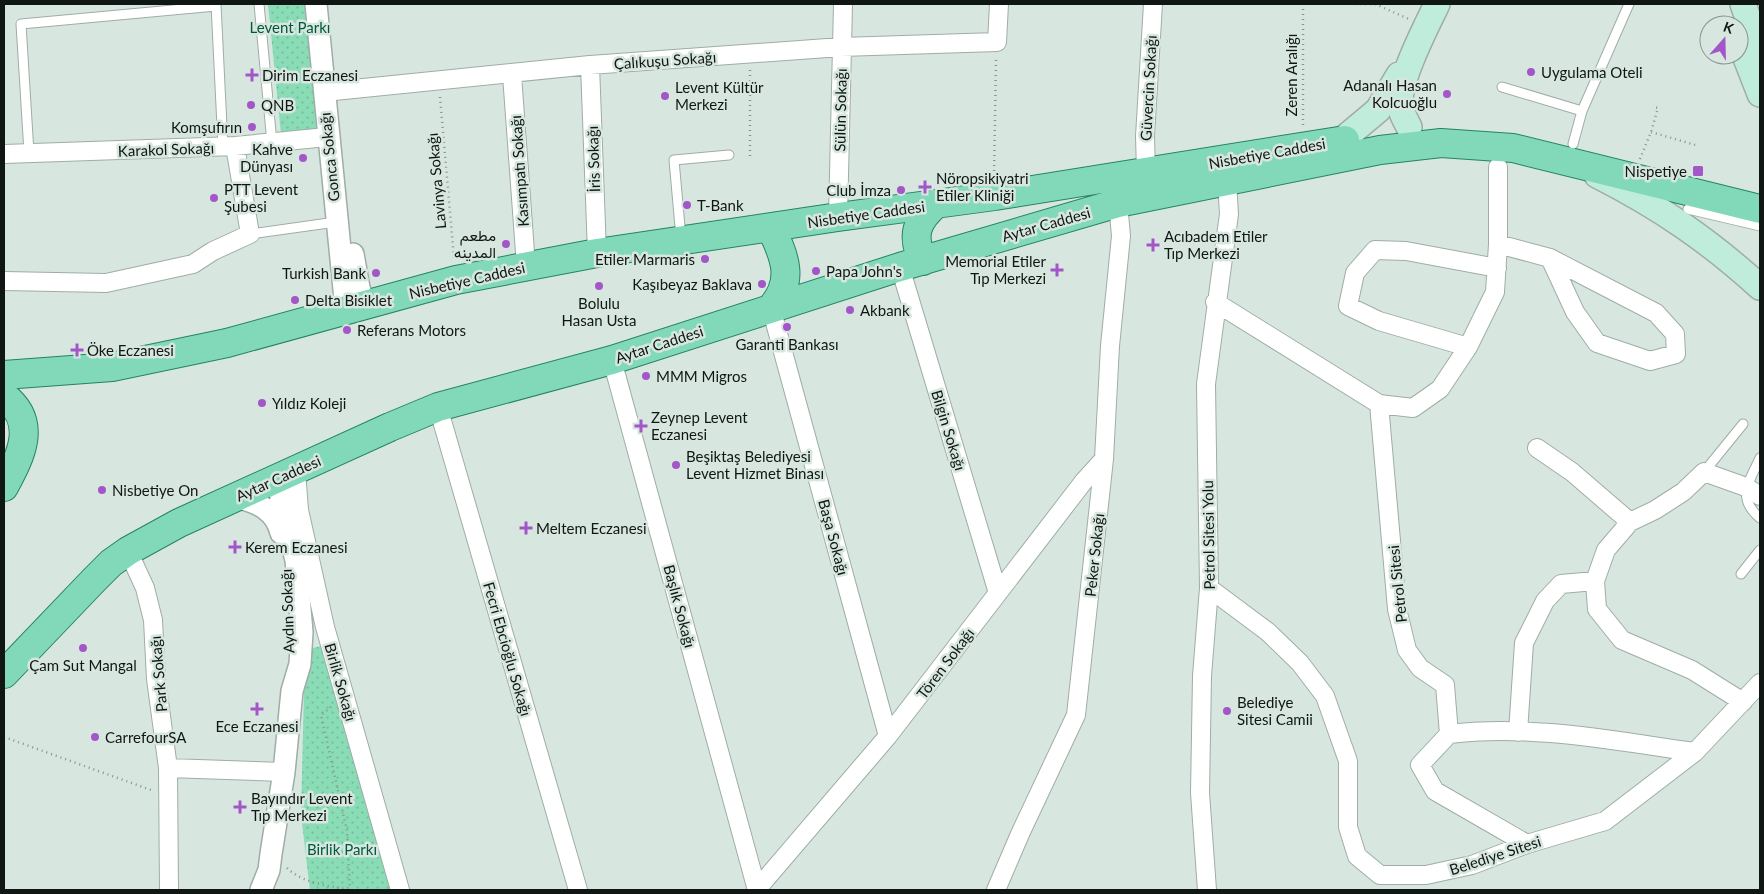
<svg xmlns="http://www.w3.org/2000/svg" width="1764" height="894" font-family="Lato,Vazirmatn,sans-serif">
<defs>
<pattern id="park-dots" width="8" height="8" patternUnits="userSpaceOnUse" patternTransform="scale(1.25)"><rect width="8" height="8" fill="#89dcb6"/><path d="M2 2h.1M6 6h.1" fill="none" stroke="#75bc9c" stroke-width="1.8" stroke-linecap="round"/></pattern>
</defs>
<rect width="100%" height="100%" fill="#d7e7df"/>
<!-- park -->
<path fill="url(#park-dots)" d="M 268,4 L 308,4 L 318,129 L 281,134 Z
M 325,645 L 392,890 L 310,890 L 301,815 L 305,650 Z"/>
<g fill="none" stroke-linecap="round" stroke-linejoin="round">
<!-- service casing -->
<g stroke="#9fada6" stroke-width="11">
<path id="service" d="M 216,4 L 223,147
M 259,4 L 272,143
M 1502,87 L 1582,111
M 1573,144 L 1582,111 L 1629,4
M 29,153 L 21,24 L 216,6
M 1688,209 L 1760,226
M 250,234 L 336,222
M 681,238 L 674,160 L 729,155
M 1760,458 C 1749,482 1736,498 1760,518
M 1704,472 L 1743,424
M 1741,574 L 1760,550"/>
</g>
<!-- minor casing -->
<g stroke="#9fada6" stroke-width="20">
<path id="minor" d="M 590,65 L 597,253
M 512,75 L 526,266
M 334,91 L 590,65 L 841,47 L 997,42 L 999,4
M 4,154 L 235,146 L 327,137
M 1146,172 L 1145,136 L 1153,4
M 838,217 L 843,4
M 1498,244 L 1550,258 L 1656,313 L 1675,334 L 1676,354 L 1650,361 L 1597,343 L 1575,312 L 1550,258
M 900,267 L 998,593
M 4,281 L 106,283 L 193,264 L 213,251 L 250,234 L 235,146
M 1215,302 L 1379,404 L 1413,408 L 1440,389 L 1468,347 L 1495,292 L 1498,244 L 1498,167
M 771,308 L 888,736
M 1468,347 L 1379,321 L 1348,306 L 1355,273 L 1375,250 L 1406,251 L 1497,268
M 612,360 L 757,890
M 1379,404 L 1397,609 L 1407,650 L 1420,668 L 1445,685 L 1449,734 L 1420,765 L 1435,791 L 1527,844
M 438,407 L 578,890
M 1537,448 L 1572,472 L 1630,522
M 296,471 L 299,510 L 325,627 L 400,890
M 128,551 L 145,588 L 153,620 L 156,679 L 168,768 L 169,890
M 1209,588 L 1268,632 L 1300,663 L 1325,696 L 1348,761 L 1348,827 L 1357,856 L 1380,875 L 1426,875 L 1472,865 L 1527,844 L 1605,821 L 1695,752 L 1760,683
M 1743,702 L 1692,670 L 1622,640 L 1597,609 L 1595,581 L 1606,550 L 1630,522 L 1655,510 L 1683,492 L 1704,472 L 1746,487 L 1760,496
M 1518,732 L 1524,643 L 1545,601 L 1561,584 L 1595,581
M 1449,734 C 1531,724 1614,741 1695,752
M 168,768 L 284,772
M 758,888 L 888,736 L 1084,481 L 1104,459
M 996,890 L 1020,834 L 1076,715 L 1104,459 L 1110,346 L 1121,236 L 1118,203
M 1207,890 L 1200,793 L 1202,676 L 1209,588 L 1206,384 L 1229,214 L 1227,182"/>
</g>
<!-- tertiary casing -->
<g stroke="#9fada6" stroke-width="24">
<path id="tertiary" d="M 316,4 L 346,310
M 353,254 L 359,288 L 365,305
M 236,497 C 257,502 276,510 281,533
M 261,890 L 269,870 L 271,854 L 284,772 L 292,691 L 300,664 L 302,632 L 296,560 L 281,503 L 280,478"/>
</g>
<!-- secondary casing -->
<g stroke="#9fada6" stroke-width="28">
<path id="secondary" d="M 1743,4 L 1760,52
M 1739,40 L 1760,94
M 1409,127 C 1405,119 1400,111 1400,102 C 1400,77 1426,27 1437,4
M 1341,141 L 1378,110 L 1399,75
M 1597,175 C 1660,207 1708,240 1760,287"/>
</g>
<!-- primary casing -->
<g stroke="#248461" stroke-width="30">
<path id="primary" d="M 771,228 C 785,257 795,281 771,308
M 923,261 C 911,236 916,221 936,204
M 4,375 L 112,367 L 227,343 L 456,280 L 597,253 L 838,217 L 995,196 L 1345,140
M 4,396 C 39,423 20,457 4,487
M 4,674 L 94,580 L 111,563 L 128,551 L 179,523 L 390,427 L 438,407 L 612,360 L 900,267 L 1118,203 L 1380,150 L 1441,143 L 1513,148 L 1760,209"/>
</g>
<!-- path -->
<path stroke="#87938d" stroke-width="2.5" stroke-dasharray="1 4" stroke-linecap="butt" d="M 1355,4 L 1375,4 L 1409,19
M 750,70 L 750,160
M 440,97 L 454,258
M 1303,125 L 1303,4
M 1651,132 L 1699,146
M 1640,159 L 1651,132 L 1658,108 L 1654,107
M 994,176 L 996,59
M 331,707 L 321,715 L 347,831 L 350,890 L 352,890
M 4,737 L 151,790
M 287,868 C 304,884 327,885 350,890"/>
<!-- service -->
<use href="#service" stroke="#fff" stroke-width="9"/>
<!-- minor -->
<use href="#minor" stroke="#fff" stroke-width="18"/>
<!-- tertiary -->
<use href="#tertiary" stroke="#fff" stroke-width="21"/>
<!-- secondary -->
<use href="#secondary" stroke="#c0ecdc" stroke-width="25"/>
<!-- primary -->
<use href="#primary" stroke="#82d9b9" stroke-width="28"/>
</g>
<!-- markers -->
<g fill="#a356c8" stroke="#d7e7df" stroke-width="2">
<circle cx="1531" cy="72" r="5"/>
<path d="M249.5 67.5h5v5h5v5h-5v5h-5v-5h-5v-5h5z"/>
<circle cx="1447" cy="94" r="5"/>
<circle cx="665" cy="96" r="5"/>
<circle cx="251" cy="105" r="5"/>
<circle cx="252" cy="127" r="5"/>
<circle cx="303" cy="158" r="5"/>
<rect x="1692" y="165" width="12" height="12" rx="2.5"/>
<path d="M922.5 179.5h5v5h5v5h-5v5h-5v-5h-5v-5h5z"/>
<circle cx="901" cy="190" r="5"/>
<circle cx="214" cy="198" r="5"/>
<circle cx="687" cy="205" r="5"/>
<circle cx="506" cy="244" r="5"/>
<path d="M1150.5 237.5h5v5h5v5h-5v5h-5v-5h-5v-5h5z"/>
<circle cx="705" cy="259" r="5"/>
<path d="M1054.5 262.5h5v5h5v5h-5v5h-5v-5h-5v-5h5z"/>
<circle cx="816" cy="271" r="5"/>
<circle cx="376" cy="273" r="5"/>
<circle cx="762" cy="284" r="5"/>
<circle cx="599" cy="286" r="5"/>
<circle cx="295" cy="300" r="5"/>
<circle cx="850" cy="310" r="5"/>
<circle cx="787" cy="327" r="5"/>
<circle cx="347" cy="330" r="5"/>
<path d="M74.5 342.5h5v5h5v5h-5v5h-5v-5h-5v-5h5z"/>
<circle cx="646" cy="376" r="5"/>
<circle cx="262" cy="403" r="5"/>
<path d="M638.5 418.5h5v5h5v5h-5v5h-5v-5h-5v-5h5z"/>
<circle cx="676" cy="465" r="5"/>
<circle cx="102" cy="490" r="5"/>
<path d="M523.5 520.5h5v5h5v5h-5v5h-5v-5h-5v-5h5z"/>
<path d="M232.5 539.5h5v5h5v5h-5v5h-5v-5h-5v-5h5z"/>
<circle cx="83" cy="648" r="5"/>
<path d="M254.5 701.5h5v5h5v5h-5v5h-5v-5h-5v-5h5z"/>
<circle cx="1227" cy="711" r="5"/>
<circle cx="95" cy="737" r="5"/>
<path d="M237.5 799.5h5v5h5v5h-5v5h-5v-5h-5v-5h5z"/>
</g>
<g text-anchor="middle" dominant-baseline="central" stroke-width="5" stroke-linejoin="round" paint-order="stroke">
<!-- park labels -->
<g font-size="15" fill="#02583c" stroke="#d7e7df">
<text x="290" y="27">Levent Parkı</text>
<text x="342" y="849">Birlik Parkı</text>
</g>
<!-- street labels -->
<g font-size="15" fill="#101613" stroke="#d7e7df">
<text transform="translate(665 60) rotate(-4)">Çalıkuşu Sokağı</text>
<text transform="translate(1291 75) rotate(-90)">Zeren Aralığı</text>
<text transform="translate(1148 88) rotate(-87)">Güvercin Sokağı</text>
<text transform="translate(840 110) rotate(-89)">Sülün Sokağı</text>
<text transform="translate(166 149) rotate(-2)">Karakol Sokağı</text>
<text transform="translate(1267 153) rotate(-10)">Nisbetiye Caddesi</text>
<text transform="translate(329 157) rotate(-96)">Gonca Sokağı</text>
<text transform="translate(593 159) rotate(-92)">İris Sokağı</text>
<text transform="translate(519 171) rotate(-94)">Kasımpatı Sokağı</text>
<text transform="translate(436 181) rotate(-95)">Lavinya Sokağı</text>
<text transform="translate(866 214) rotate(-8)">Nisbetiye Caddesi</text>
<text transform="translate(1046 224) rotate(-16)">Aytar Caddesi</text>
<text transform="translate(467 280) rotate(-13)">Nisbetiye Caddesi</text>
<text transform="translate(659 344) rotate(-18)">Aytar Caddesi</text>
<text transform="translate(949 430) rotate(73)">Bilgin Sokağı</text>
<text transform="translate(278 478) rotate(-24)">Aytar Caddesi</text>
<text transform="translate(1208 535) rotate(-91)">Petrol Sitesi Yolu</text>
<text transform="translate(834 537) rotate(75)">Başa Sokağı</text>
<text transform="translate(1094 555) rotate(-84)">Peker Sokağı</text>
<text transform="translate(1397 584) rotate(-96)">Petrol Sitesi</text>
<text transform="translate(680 606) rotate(75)">Başlık Sokağı</text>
<text transform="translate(287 611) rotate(-92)">Aydın Sokağı</text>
<text transform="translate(508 649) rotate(74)">Fecri Ebcioğlu Sokağı</text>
<text transform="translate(945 663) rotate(-53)">Tören Sokağı</text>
<text transform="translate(158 674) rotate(-95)">Park Sokağı</text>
<text transform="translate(341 682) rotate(74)">Birlik Sokağı</text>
<text transform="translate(1495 855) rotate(-18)">Belediye Sitesi</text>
</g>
<!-- poi labels -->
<g font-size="15" fill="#101613" stroke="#d7e7df" text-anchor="start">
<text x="1541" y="72">Uygulama Oteli</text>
<text x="262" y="75">Dirim Eczanesi</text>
<text x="1437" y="85" text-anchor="end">Adanalı Hasan<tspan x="1437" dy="17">Kolcuoğlu</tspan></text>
<text x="675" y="87">Levent Kültür<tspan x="675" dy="17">Merkezi</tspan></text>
<text x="261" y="105">QNB</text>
<text x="242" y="127" text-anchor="end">Komşufırın</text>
<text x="293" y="149" text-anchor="end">Kahve<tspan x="293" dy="17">Dünyası</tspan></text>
<text x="1687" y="171" text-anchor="end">Nispetiye</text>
<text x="936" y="178">Nöropsikiyatri<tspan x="936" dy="17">Etiler Kliniği</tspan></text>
<text x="224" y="189">PTT Levent<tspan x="224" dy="17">Şubesi</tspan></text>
<text x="891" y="190" text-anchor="end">Club İmza</text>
<text x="697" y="205">T-Bank</text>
<text x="496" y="235" text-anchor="end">مطعم<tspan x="496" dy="17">المدينه</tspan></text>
<text x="1164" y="236">Acıbadem Etiler<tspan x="1164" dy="17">Tıp Merkezi</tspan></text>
<text x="695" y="259" text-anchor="end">Etiler Marmaris</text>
<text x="1046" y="261" text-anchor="end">Memorial Etiler<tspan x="1046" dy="17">Tıp Merkezi</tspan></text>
<text x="826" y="271">Papa John's</text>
<text x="366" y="273" text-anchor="end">Turkish Bank</text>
<text x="752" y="284" text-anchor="end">Kaşıbeyaz Baklava</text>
<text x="305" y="300">Delta Bisiklet</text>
<text x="599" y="303" text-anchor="middle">Bolulu<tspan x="599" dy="17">Hasan Usta</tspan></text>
<text x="860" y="310">Akbank</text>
<text x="357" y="330">Referans Motors</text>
<text x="787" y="344" text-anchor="middle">Garanti Bankası</text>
<text x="87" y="350">Öke Eczanesi</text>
<text x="656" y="376">MMM Migros</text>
<text x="272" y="403">Yıldız Koleji</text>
<text x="651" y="417">Zeynep Levent<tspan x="651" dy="17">Eczanesi</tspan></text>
<text x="686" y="456">Beşiktaş Belediyesi<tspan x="686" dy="17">Levent Hizmet Binası</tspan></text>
<text x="112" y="490">Nisbetiye On</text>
<text x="536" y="528">Meltem Eczanesi</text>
<text x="245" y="547">Kerem Eczanesi</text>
<text x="83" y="665" text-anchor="middle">Çam Sut Mangal</text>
<text x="1237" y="702">Belediye<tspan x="1237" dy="17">Sitesi Camii</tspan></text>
<text x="257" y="726" text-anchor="middle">Ece Eczanesi</text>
<text x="105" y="737">CarrefourSA</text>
<text x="251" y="798">Bayındır Levent<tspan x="251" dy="17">Tıp Merkezi</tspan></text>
</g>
</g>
<!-- border -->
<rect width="1764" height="894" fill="none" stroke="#101613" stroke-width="10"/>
<!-- north arrow -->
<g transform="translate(1724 40) rotate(20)"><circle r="24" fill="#d7e7df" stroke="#87938d"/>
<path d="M0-4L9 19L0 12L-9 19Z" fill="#a356c8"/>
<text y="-8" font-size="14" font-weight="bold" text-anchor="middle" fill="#101613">K</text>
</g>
</svg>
